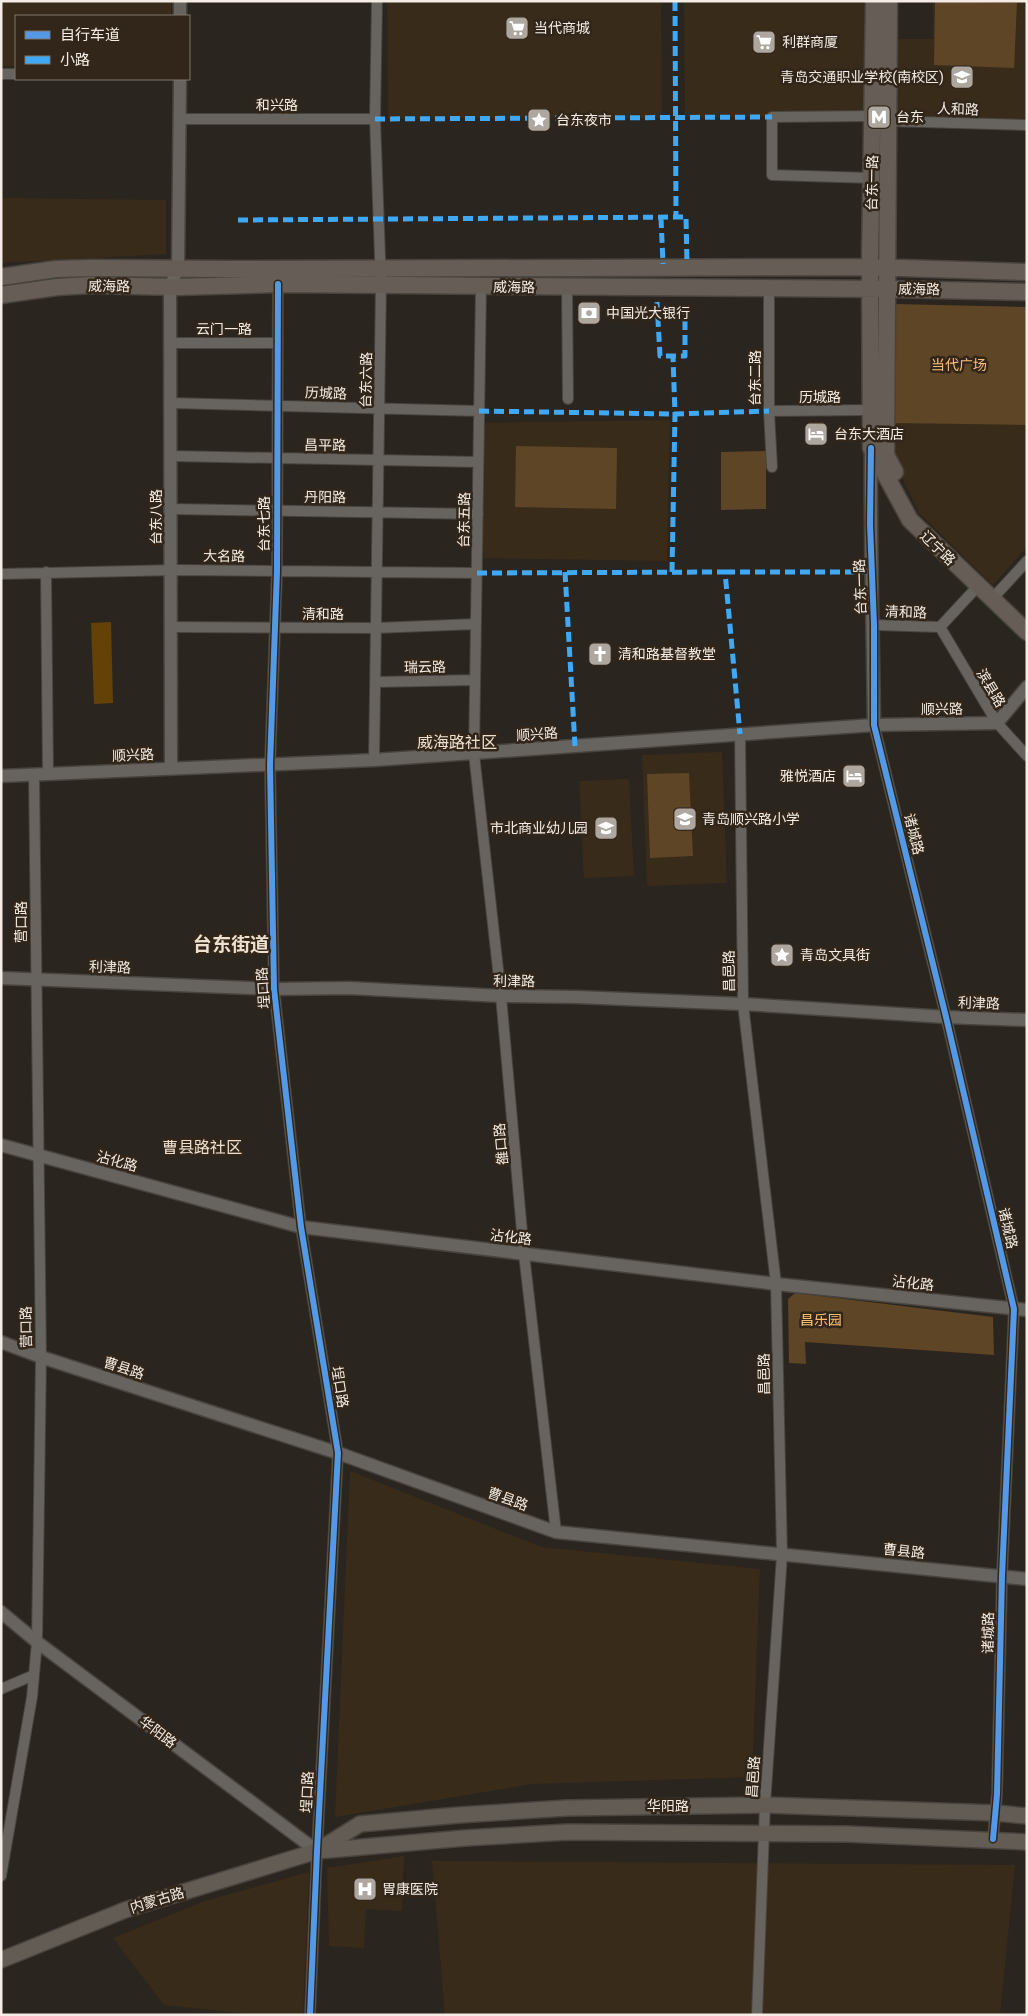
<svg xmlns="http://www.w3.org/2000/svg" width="1028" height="2016" font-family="Roboto,'Noto Sans SC',sans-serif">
<rect width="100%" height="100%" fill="#2b251f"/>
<!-- built -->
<path fill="#392b1a" d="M 1,1 L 171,1 L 171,16 L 16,16 L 16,66 L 1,66 Z
M 387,1 L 661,1 L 662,118 L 388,119 Z
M 684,1 L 866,1 L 864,115 L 685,118 Z
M 933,1 L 1027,1 L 1027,121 L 897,115 L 898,39 L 933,39 Z
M 1,198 L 166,200 L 166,254 L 1,263 Z
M 1027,307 L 1027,547 L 993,585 L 919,513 L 891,454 L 891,423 Z
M 670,420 L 667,561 L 482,558 L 483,423 Z
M 722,752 L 727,883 L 647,886 L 642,755 Z
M 629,779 L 634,876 L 584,878 L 579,781 Z
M 350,1471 L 541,1547 L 760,1569 L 752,1777 L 532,1784 L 335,1817 Z
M 404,1856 L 402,1911 L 366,1909 L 364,1948 L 329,1946 L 327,1868 Z
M 432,1861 L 1015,1865 L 1000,2015 L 445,2015 Z
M 309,1872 L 303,2015 L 261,2015 L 164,2005 L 113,1938 L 205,1901 Z"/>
<!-- green -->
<path fill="#5d4526" d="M 935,1 L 1017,3 L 1014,68 L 934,65 Z
M 894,304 L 1027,307 L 1027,425 L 891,423 Z
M 516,446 L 617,448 L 616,509 L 515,507 Z
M 766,451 L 766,509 L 721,510 L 721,452 Z
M 689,773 L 693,856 L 650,858 L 647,774 Z
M 795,1293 L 993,1317 L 994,1355 L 805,1342 L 806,1364 L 789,1363 L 788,1299 Z"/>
<!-- forest -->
<path fill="#644107" d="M 111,622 L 113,703 L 94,704 L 91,623 Z"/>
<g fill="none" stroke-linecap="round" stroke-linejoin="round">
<!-- minor casing -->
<g stroke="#48433e" stroke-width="12">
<path id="minor" d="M 1,74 L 16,74
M 179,119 L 375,119
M 888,121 L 1027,125
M 872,178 L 772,175 L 772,117 L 873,116
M 278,284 L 277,571 L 270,765 L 274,989 L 301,1227 L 338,1453 L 317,1851 L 310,2015
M 481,287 L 474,754 L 501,996 L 524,1254 L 556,1532
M 567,287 L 568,399
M 769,288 L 769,411 L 772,467
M 171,343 L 277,343
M 172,403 L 479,411
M 769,411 L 871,410
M 171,456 L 478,462
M 171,509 L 478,514
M 46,572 L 48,774
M 1,574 L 176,570 L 477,573
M 992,599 L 1027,561
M 874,625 L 940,627 L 978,586
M 171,627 L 376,628 L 476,624
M 940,627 L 997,723 L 1027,756
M 375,682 L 475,680
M 874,725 L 946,1017 L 1014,1309 L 1002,1576 L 997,1794 L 993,1839
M 740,734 L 743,1004 L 776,1284 L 782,1555 L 765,1805 L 757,2015
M 374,760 L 381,284 L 375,119 L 377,1
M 1,1689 L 34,1675
M 1,1876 L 32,1697 L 37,1642 L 41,1357 L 34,775"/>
</g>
<!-- tertiary casing -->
<g stroke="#48433e" stroke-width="15">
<path id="tertiary" d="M 180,16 L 180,1
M 871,448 C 870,540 873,632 874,725
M 171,768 L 170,287 L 178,268 L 180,79
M 1,776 L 374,760 L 874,725 L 997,723 L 1027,687
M 1,978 L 274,989 L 349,988 L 501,996 L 577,997 L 743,1004 L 946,1017 L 1027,1020
M 1,1145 L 301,1227 L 776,1284 L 1027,1310
M 1,1342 L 41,1357 L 338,1453 L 556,1532 L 1027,1579
M 1,1612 L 37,1642 L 317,1851"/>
</g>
<!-- secondary casing -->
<g stroke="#48433e" stroke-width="18">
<path id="secondary" d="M 320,1849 L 360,1824 L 459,1815 L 567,1808 L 765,1805 L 996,1813 L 1027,1816
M 1,1960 L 125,1910 L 317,1851 L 465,1838 L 568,1832 L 846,1834 L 1027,1842"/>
</g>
<!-- primary casing -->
<g stroke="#48433e" stroke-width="19">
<path id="primary" d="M 874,1 L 870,262 L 871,448 L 910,520 L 1027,632
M 889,1 L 886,455 L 895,472
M 1,277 L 56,269 L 93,268 L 228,269 L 870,267 L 1027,272
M 1,295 L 57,287 L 91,285 L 176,287 L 278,284 L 887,289 L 1027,292"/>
</g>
<!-- minor -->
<use href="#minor" stroke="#67635e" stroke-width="10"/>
<!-- tertiary -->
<use href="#tertiary" stroke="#67635e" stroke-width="12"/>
<!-- secondary -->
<use href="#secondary" stroke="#625c55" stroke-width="15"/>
<!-- primary -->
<use href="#primary" stroke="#665e56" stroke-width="16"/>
<!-- quiet -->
<path stroke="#3fa9f5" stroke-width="5" stroke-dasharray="10 5" stroke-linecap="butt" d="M 675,1 L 676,218
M 375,119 L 772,117
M 661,218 L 663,264
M 238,220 L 686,217 L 687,264
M 657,302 L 660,356 L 685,356 L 685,302
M 479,411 L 675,414 L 769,411
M 565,572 L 575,746
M 672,572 L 675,414 L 673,357
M 725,572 L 872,572
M 477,573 L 725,572 L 740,734"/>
<!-- cycleway casing -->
<g stroke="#312619" stroke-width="9">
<path id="cycleway" d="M 278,284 L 277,571 L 270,765 L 274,989 L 301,1227 L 338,1453 L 317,1851 L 310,2015
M 871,448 L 870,524 L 874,625 L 874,725 L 946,1017 L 1014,1309 L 1002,1576 L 997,1794 L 993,1839"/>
</g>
<!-- cycleway -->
<use href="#cycleway" stroke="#5399e6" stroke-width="6"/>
</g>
<!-- icons -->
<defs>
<g id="supermarket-square" transform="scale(1.25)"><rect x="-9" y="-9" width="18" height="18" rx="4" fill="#aea7a0" stroke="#312619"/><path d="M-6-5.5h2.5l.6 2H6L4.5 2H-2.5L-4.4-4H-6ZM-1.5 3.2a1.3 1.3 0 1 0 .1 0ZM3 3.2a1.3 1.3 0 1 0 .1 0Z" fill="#fff"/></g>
<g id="school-square" transform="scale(1.25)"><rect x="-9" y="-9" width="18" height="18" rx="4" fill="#aea7a0" stroke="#312619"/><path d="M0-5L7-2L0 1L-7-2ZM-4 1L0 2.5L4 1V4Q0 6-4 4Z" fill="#fff"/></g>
<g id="metro-square" transform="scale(1.25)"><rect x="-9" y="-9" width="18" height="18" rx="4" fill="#aea7a0" stroke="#312619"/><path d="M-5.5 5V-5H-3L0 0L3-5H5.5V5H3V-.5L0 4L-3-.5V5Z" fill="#fff"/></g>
<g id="sight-square" transform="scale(1.25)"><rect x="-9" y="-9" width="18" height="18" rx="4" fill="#aea7a0" stroke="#312619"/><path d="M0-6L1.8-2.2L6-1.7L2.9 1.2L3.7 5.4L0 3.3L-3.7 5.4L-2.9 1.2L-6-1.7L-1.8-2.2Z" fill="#fff"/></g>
<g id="bank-square" transform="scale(1.25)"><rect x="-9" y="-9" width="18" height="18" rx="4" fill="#aea7a0" stroke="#312619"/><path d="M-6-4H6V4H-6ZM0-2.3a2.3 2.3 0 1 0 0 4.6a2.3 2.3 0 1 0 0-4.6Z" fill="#fff"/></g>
<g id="hotel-square" transform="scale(1.25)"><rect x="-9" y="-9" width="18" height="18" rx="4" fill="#aea7a0" stroke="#312619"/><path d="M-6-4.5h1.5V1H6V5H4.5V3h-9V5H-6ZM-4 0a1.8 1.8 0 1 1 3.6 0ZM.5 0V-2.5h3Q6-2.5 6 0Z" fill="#fff"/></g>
<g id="church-square" transform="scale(1.25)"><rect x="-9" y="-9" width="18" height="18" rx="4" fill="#aea7a0" stroke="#312619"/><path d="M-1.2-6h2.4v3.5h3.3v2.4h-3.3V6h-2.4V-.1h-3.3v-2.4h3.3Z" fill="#fff"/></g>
<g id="hospital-square" transform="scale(1.25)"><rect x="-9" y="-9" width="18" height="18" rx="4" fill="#aea7a0" stroke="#312619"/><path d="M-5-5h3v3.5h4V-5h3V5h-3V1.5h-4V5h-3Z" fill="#fff"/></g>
</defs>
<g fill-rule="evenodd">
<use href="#supermarket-square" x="517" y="28"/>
<use href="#supermarket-square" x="764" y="42"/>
<use href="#school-square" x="962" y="77"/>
<use href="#metro-square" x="879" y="117"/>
<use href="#sight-square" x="539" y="120"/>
<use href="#bank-square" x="589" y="313"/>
<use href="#hotel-square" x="816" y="434"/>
<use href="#church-square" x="600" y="654"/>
<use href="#hotel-square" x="854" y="776"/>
<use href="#school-square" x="685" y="819"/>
<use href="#school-square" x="606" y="828"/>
<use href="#sight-square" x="782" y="955"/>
<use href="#hospital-square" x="365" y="1889"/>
</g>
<g text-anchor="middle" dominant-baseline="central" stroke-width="5" stroke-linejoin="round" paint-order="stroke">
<!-- poi labels -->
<g font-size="14" fill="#f5ede5" stroke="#312619" text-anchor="start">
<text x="534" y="28">当代商城</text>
<text x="782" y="42">利群商厦</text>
<text x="944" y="77" text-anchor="end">青岛交通职业学校(南校区)</text>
<text x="896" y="117">台东</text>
<text x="556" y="120">台东夜市</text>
<text x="606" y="313">中国光大银行</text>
<text x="834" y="434">台东大酒店</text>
<text x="618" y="654">清和路基督教堂</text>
<text x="836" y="776" text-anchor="end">雅悦酒店</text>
<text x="702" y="819">青岛顺兴路小学</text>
<text x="588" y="828" text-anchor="end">市北商业幼儿园</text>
<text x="800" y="955">青岛文具街</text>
<text x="382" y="1889">胃康医院</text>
</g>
<!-- street labels -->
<g font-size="14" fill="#f5ede5" stroke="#312619">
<text x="277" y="105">和兴路</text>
<text transform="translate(958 109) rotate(2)">人和路</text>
<text transform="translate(872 183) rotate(-89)">台东一路</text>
<text transform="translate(109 286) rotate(1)">威海路</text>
<text transform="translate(514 287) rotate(1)">威海路</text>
<text transform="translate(919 289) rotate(1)">威海路</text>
<text x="224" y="329">云门一路</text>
<text transform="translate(755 378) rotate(-90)">台东二路</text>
<text transform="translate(366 380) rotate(-89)">台东六路</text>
<text transform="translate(326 393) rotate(2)">历城路</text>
<text x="820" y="397">历城路</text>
<text transform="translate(325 445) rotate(1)">昌平路</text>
<text transform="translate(325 497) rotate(1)">丹阳路</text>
<text transform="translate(156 517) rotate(-90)">台东八路</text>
<text transform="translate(464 520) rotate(-89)">台东五路</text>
<text transform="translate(264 524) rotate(-90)">台东七路</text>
<text transform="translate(938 548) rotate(44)">辽宁路</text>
<text transform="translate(224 556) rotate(1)">大名路</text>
<text transform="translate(860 587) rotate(-92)">台东一路</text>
<text transform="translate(906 612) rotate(2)">清和路</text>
<text x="323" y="614">清和路</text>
<text transform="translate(425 667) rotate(-1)">瑞云路</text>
<text transform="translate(991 688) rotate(59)">滨县路</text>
<text transform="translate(942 709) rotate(-1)">顺兴路</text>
<text transform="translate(537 734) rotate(-4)">顺兴路</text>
<text transform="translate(133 755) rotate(-3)">顺兴路</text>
<text transform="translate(914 834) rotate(76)">诸城路</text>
<text transform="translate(21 922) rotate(-90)">营口路</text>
<text transform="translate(110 967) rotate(2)">利津路</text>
<text transform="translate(729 971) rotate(-91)">昌邑路</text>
<text transform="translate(514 981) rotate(1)">利津路</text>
<text transform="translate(263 988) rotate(-94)">埕口路</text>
<text transform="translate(979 1003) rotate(2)">利津路</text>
<text transform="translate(501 1144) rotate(-95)">雒口路</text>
<text transform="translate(117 1161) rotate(15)">沾化路</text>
<text transform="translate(1008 1228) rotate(77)">诸城路</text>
<text transform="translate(511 1237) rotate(7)">沾化路</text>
<text transform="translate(913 1283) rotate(6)">沾化路</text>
<text transform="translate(26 1327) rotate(-91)">营口路</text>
<text transform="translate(124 1368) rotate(18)">曹县路</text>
<text transform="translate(764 1374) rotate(-91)">昌邑路</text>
<text transform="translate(340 1387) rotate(81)">埕口路</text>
<text transform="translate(508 1499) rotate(20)">曹县路</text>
<text transform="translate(904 1551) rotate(6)">曹县路</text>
<text transform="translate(988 1633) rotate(-89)">诸城路</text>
<text transform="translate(158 1732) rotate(37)">华阳路</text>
<text transform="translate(753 1777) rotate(-86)">昌邑路</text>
<text transform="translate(307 1792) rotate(-87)">埕口路</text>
<text x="668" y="1806">华阳路</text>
<text transform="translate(157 1900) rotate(-17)">内蒙古路</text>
</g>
<!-- park labels -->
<g font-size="14" fill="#ffc071" stroke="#312619">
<text x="959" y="365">当代广场</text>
<text x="821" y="1320">昌乐园</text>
</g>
<!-- quarter labels -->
<g font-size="16" fill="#efe1d0" stroke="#312619">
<text x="457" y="742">威海路社区</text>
<text x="202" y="1147">曹县路社区</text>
</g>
<!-- district labels -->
<g font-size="19" font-weight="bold" fill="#efe1d0" stroke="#312619">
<text x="231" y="944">台东街道</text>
</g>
</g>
<!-- border -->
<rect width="1028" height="2016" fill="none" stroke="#f5ede5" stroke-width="5"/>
<!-- legend -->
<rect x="15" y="15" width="175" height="65" fill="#312619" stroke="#7f766b"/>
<rect x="25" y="31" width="25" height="8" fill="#5399e6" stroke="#7f766b"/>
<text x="60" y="40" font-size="15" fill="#f5ede5">自行车道</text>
<rect x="25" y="56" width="25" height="8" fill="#3fa9f5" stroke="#7f766b"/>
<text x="60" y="65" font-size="15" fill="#f5ede5">小路</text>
</svg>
